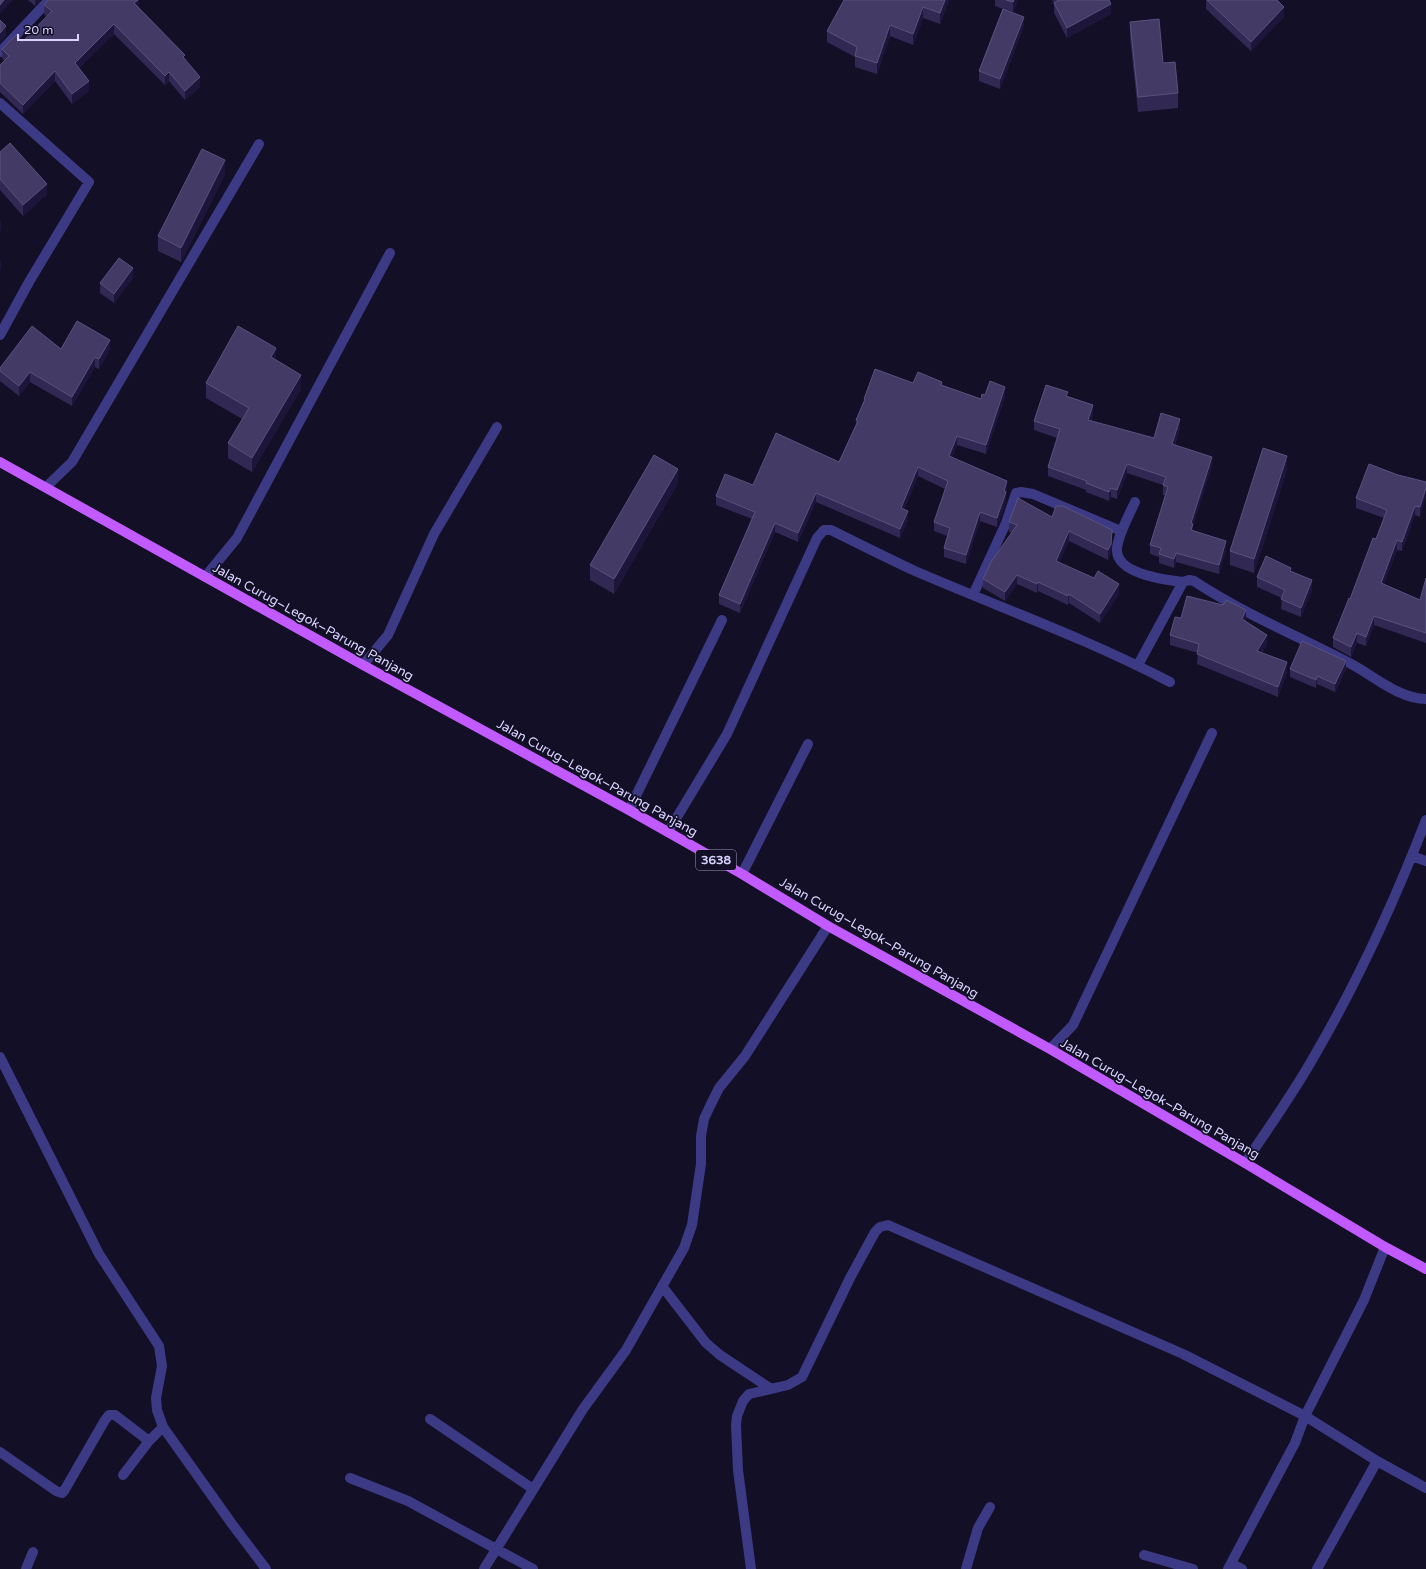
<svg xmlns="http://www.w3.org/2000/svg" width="1426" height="1569" font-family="'Varela Round',sans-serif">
<rect width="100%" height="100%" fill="#130f26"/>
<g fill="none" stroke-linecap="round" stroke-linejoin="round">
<!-- minor -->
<path stroke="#3d3a85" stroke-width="10" d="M 0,52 L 49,0
M 0,103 L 89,182 L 29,282 L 0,335
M 46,487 L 72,462 L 259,144
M 1135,502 C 1130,513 1116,539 1117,551 C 1118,574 1166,580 1183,582
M 205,577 L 237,538 L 390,253
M 973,595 L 1006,523 L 1016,493 L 1021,492 L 1033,494 L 1121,531
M 363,665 L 388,635 L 434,534 L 497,427
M 1138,665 L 1183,582 L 1189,580 L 1194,581 C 1244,614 1300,637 1353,665 C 1375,677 1400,699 1426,699
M 629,810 L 722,620
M 668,832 L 727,734 L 817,538 L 824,530 L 831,530 C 859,544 887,558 915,571 C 1001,608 1088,639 1170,682
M 1412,856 L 1426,861
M 742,874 L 808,744
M 1050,1049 L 1073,1025 L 1212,733
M 0,1057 L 99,1254 L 159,1346 L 162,1366 L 156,1398 L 157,1410 L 163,1427 L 232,1524 L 266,1569
M 1245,1163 C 1269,1127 1295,1091 1316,1053 C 1359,979 1395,900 1426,820
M 662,1286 L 706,1343 L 720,1355 L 771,1389
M 430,1419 L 533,1489
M 0,1452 L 56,1491 L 62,1493 L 64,1491 L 105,1420 L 109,1415 L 115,1415 L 149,1441
M 123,1475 L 149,1441 L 163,1427
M 350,1478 L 408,1501 L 533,1569
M 1144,1555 L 1193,1569
M 1232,1564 L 1242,1569
M 26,1569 L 33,1552
M 484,1569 L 583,1409 L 626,1350 L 684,1248 L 692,1225 L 701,1164 L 701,1136 L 704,1119 L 710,1106 L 719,1088 L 745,1056 L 828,926
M 751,1569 L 738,1470 L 736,1425 L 737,1416 L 743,1401 L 749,1394 L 788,1385 L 802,1377 L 850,1278 L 875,1232 L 880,1227 L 888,1225 L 1183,1354 L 1305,1416 L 1377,1461 L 1426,1488
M 966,1569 L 978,1528 L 990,1507
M 1228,1569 L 1295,1443 L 1305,1416 L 1364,1300 L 1385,1247
M 1317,1569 L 1377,1461"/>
<!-- major -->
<path stroke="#c25bff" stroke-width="10" d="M 0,462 L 363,665 L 629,810 L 742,874 L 828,926 L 1050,1049 L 1245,1163 L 1385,1247 L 1426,1269"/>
</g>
<!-- wall -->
<path fill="#312854" d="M 28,0 L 40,0 L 35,6 Z
M 139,0 L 139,8 L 185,60 L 200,87 L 185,100 L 169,81 L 165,85 L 114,34 L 79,68 L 89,91 L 72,104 L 55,81 L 23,114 L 0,92 L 0,65 L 4,61 L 2,58 L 2,49 L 22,42 L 47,17 L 44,14 L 44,5 Z
M 844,0 L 949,0 L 940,24 L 923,18 L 913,45 L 890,36 L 877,74 L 855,67 L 855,57 L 827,42 L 827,31 Z
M 995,0 L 1018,0 L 1013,12 L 1005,9 L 1024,26 L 1000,89 L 979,81 L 979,71 L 1003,9 L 995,6 Z
M 1052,0 L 1109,0 L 1111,14 L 1067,38 L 1054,13 L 1054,4 Z
M 1206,0 L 1277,0 L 1284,17 L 1251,51 L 1206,9 Z
M 1130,22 L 1163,63 L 1178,93 L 1178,108 L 1138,112 L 1130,37 Z
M 0,152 L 47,194 L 23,216 L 0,190 Z
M 225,174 L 181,262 L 158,251 L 158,236 Z
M 133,278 L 114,303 L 100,293 L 100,283 Z
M 61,349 L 110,349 L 99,369 L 95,367 L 72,406 L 30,382 L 19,396 L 0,381 L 0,368 Z
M 276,360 L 301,389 L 252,472 L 228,458 L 228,443 L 242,419 L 206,398 L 206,383 Z
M 913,383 L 942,385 L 981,399 L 985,395 L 1005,396 L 986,454 L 957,445 L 952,457 L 1007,490 L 1006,493 L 1006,502 L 997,527 L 980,521 L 966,564 L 944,557 L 944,548 L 947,536 L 934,531 L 934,522 L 945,489 L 918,476 L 904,509 L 908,520 L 900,538 L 816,502 L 798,542 L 775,532 L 740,613 L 719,604 L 719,595 L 752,519 L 716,505 L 716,496 L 753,485 L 839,462 L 856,424 L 856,420 L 864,402 L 864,399 Z
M 1068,396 L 1093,414 L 1091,421 L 1154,438 L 1180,428 L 1175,445 L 1212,466 L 1193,525 L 1193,531 L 1226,550 L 1219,574 L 1176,562 L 1174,568 L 1159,563 L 1159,557 L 1150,554 L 1150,545 L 1165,495 L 1163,495 L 1163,485 L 1127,473 L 1117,499 L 1111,497 L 1109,501 L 1086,492 L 1086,490 L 1048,476 L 1048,467 L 1057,438 L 1034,430 L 1034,421 Z
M 1287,470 L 1254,573 L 1230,565 L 1230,551 Z
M 1398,475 L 1426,482 L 1420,517 L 1415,515 L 1402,551 L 1397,550 L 1384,584 L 1420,600 L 1426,578 L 1426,643 L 1374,625 L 1366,646 L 1357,643 L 1351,657 L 1333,647 L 1333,638 L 1376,539 L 1384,518 L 1356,508 L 1356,498 Z
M 678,483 L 614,594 L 590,580 L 590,565 Z
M 1052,517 L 1112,540 L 1111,553 L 1108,560 L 1069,541 L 1059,563 L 1119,594 L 1100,623 L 1069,603 L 1068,605 L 1038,591 L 1037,593 L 1017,584 L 1005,601 L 983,588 L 983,579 L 1012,532 L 1009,532 L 1009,522 Z
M 1291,572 L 1312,590 L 1301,617 L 1281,609 L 1282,598 L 1257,587 L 1257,577 Z
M 1181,618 L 1246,620 L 1245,622 L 1267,644 L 1262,653 L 1287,672 L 1278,697 L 1197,664 L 1198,653 L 1170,645 L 1170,635 Z
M 1290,669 L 1346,669 L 1335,692 L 1317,684 L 1316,688 L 1290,677 Z"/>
<!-- shaded-wall -->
<path fill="#1d163a" d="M 4,0 L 13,0 L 0,14 L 0,5 Z
M 35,0 L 40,0 L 35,6 Z
M 138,0 L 139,0 L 139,9 L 134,3 Z
M 945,0 L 949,0 L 940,24 L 940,13 Z
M 1014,0 L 1018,0 L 1013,12 L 1013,2 Z
M 1111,4 L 1111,14 L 1067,38 L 1067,28 Z
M 923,7 L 923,18 L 913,45 L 913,34 Z
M 1284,7 L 1284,17 L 1251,51 L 1251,42 Z
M 1024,17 L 1024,26 L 1000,89 L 1000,79 Z
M 114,24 L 114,34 L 75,72 L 75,63 Z
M 890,25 L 890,36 L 877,74 L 877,63 Z
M 6,26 L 6,36 L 0,43 L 0,33 Z
M 55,71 L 55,81 L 23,114 L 23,105 Z
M 169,72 L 169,81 L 165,85 L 165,76 Z
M 200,77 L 200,87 L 185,100 L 185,91 Z
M 89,81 L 89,91 L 72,104 L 72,94 Z
M 225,160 L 225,174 L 181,262 L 181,248 Z
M 47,184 L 47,194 L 23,216 L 23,205 Z
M 1,219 L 1,230 L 0,232 L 0,222 Z
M 1,258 L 1,269 L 0,272 L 0,262 Z
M 133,268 L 133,278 L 114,303 L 114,294 Z
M 110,340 L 110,349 L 99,369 L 99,359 Z
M 276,348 L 276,362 L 271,357 Z
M 95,357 L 95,367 L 72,406 L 72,397 Z
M 30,372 L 30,382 L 19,396 L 19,386 Z
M 301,375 L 301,389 L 252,472 L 252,458 Z
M 1005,387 L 1005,396 L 986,454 L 986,445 Z
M 1093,405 L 1093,414 L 1088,429 L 1088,420 Z
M 1180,419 L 1180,428 L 1172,453 L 1172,444 Z
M 957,436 L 957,445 L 949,465 L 949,456 Z
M 1287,456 L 1287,470 L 1254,573 L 1254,559 Z
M 1212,457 L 1212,466 L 1193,525 L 1193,533 L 1191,531 L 1191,523 Z
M 1127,464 L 1127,473 L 1117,499 L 1117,490 Z
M 918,467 L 918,476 L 901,517 L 901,508 Z
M 678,469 L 678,483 L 614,594 L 614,579 Z
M 1007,481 L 1006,502 L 997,527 L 997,518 Z
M 1111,488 L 1111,497 L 1109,501 L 1109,492 Z
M 1426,488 L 1426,497 L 1420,517 L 1420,507 Z
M 816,493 L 816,502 L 798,542 L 798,533 Z
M 1415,506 L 1415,515 L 1402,551 L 1402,542 Z
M 908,511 L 908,520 L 900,538 L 900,529 Z
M 980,512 L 980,521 L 966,564 L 966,555 Z
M 775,523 L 775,532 L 740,613 L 740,604 Z
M 1112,530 L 1111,553 L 1108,560 L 1108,550 Z
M 1069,531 L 1069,541 L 1056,571 L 1056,561 Z
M 1397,540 L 1397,550 L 1381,592 L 1381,583 Z
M 1226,541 L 1226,550 L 1219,574 L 1219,565 Z
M 1176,553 L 1176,562 L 1174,568 L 1174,559 Z
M 1017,575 L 1017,584 L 1005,601 L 1005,592 Z
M 1312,580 L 1312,590 L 1301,617 L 1301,608 Z
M 1038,582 L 1038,591 L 1037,593 L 1037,584 Z
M 1119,584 L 1119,594 L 1100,623 L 1100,614 Z
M 1069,594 L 1069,603 L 1068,605 L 1068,596 Z
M 1246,610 L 1246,620 L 1242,629 L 1242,619 Z
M 1374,616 L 1374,625 L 1366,646 L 1366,637 Z
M 1357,633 L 1357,643 L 1351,657 L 1351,647 Z
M 1267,635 L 1267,644 L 1257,660 L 1257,651 Z
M 1346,661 L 1346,669 L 1335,692 L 1335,684 Z
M 1287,662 L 1287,672 L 1278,697 L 1278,687 Z
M 1317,676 L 1317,684 L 1316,688 L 1316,680 Z"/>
<!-- building -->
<path fill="#433a66" stroke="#5a527e" d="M 0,0 L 4,0 L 0,5 Z
M 48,0 L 138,0 L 134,3 L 185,55 L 183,57 L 200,77 L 185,91 L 169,72 L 165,76 L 114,24 L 75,63 L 89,81 L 72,94 L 55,71 L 23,105 L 0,83 L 0,65 L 9,56 L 2,49 L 16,35 L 22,42 L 52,11 L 44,5 Z
M 844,0 L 945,0 L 940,13 L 923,7 L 913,34 L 890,25 L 877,63 L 855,56 L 857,47 L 827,31 Z
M 1006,0 L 1014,0 L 1013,2 Z
M 1057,0 L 1109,0 L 1111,4 L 1067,28 L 1054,3 L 1058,1 Z
M 1207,0 L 1277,0 L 1284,7 L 1251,42 Z
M 1003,9 L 1024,17 L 1000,79 L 979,71 Z
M 1159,19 L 1163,63 L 1175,62 L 1178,93 L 1138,97 L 1130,22 Z
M 0,20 L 6,26 L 0,33 Z
M 10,143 L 47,184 L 23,205 L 0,179 L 0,152 Z
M 202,149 L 225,160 L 181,248 L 158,236 Z
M 119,258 L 133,268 L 114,294 L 100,283 Z
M 77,321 L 110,340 L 99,359 L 95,357 L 72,397 L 30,372 L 19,386 L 0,371 L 0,368 L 32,326 L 61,349 Z
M 238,326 L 276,348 L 271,357 L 301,375 L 252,458 L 228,443 L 249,408 L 206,383 Z
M 875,369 L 913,383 L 918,372 L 942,382 L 941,385 L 981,399 L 982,394 L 985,395 L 990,381 L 1005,387 L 986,445 L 957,436 L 949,456 L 1007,481 L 1004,491 L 1006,492 L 997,518 L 980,512 L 966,555 L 944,548 L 950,528 L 934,522 L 948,481 L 918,467 L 901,508 L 908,511 L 900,529 L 816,493 L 798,533 L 775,523 L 740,604 L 719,595 L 755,512 L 716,496 L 725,474 L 753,485 L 776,433 L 839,462 L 858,421 L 856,420 L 865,399 L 864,399 Z
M 1046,385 L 1068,392 L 1066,396 L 1093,405 L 1088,420 L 1154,438 L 1161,413 L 1180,419 L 1172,444 L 1212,457 L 1191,523 L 1193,524 L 1191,530 L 1226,541 L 1219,565 L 1176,553 L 1174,559 L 1159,554 L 1161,548 L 1150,545 L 1168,487 L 1163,485 L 1166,477 L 1127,464 L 1117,490 L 1111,488 L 1109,492 L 1086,483 L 1087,481 L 1048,467 L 1060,429 L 1034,421 Z
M 1263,448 L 1287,456 L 1254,559 L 1230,551 Z
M 654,455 L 678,469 L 614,579 L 590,565 Z
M 1369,464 L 1398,475 L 1426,482 L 1426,488 L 1420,507 L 1415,506 L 1402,542 L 1397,540 L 1381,583 L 1420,600 L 1426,578 L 1426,633 L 1374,616 L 1366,637 L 1357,633 L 1351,647 L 1333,638 L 1349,598 L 1350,599 L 1373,538 L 1376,539 L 1387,510 L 1356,498 Z
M 1018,498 L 1052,517 L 1056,506 L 1063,506 L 1112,530 L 1111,544 L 1108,550 L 1069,531 L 1056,561 L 1094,578 L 1098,571 L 1119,584 L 1100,614 L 1069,594 L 1068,596 L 1038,582 L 1037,584 L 1017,575 L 1005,592 L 983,579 L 991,562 L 1017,525 L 1009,522 Z
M 1266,556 L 1291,568 L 1290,571 L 1312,580 L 1301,608 L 1281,599 L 1285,590 L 1257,577 Z
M 1187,596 L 1223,605 L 1226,600 L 1246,610 L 1242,619 L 1267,635 L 1257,651 L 1287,662 L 1278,687 L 1197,654 L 1199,644 L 1170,635 L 1175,617 L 1181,618 Z
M 1302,641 L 1346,661 L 1335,684 L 1317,676 L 1316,680 L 1290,669 Z"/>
<g text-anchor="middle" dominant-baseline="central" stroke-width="3.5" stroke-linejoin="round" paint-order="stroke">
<!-- shield labels -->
<rect fill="#130f26" stroke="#9e99be" stroke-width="1" x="696" y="850" width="40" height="20" rx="3"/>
<g font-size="12" font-weight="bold" fill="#d9d4ff">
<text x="716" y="860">3638</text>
</g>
<!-- street labels -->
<g font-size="13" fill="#d9d4ff" stroke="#130f26">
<text transform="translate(313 622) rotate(29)">Jalan Curug–Legok–Parung Panjang</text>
<text transform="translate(597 778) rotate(29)">Jalan Curug–Legok–Parung Panjang</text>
<text transform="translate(879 938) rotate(30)">Jalan Curug–Legok–Parung Panjang</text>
<text transform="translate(1160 1099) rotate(30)">Jalan Curug–Legok–Parung Panjang</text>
</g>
</g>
<!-- scale -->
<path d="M18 34v6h60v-6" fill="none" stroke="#d9d4ff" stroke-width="2"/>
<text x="24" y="34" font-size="12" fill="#d9d4ff" stroke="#130f26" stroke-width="3" paint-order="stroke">20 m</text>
</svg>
